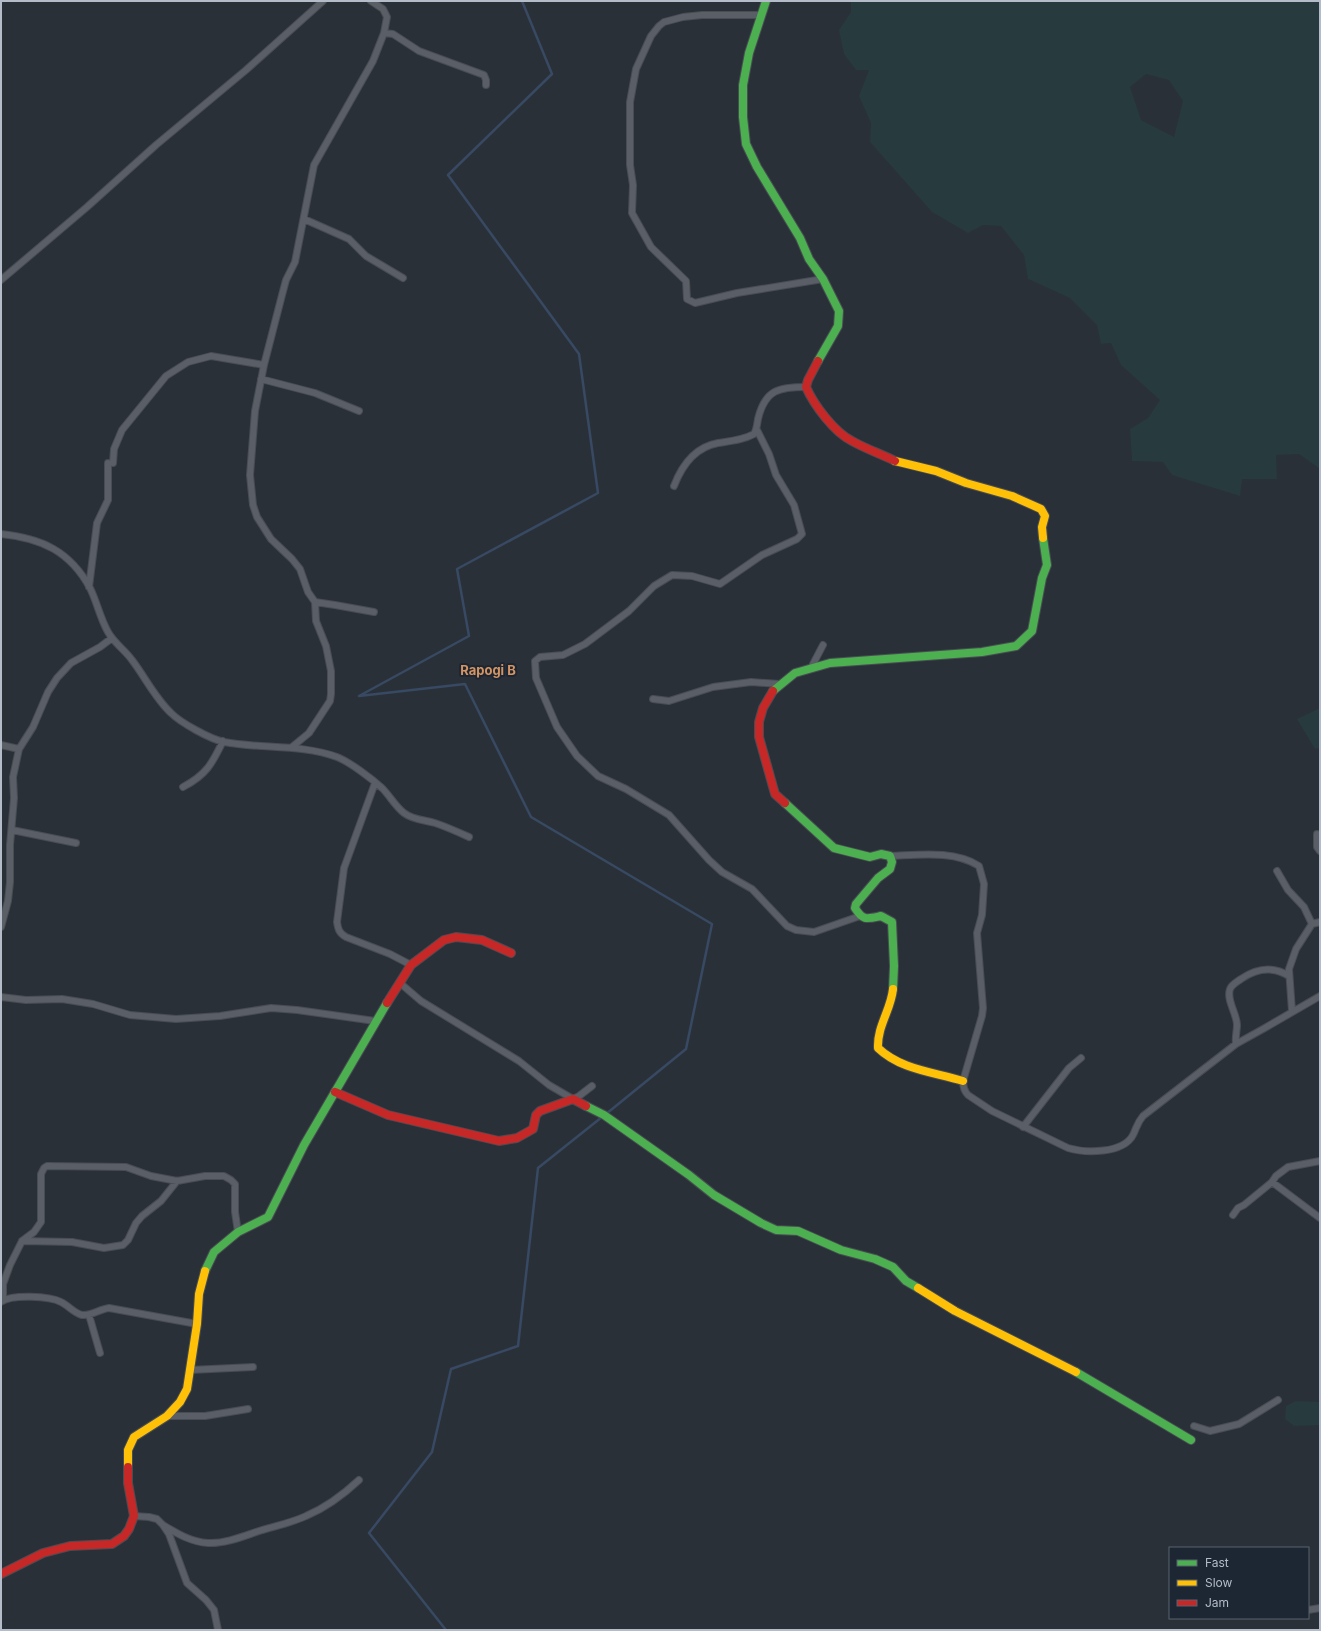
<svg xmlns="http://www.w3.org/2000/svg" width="1321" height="1631" font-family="Inter,sans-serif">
<rect width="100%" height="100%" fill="#2a3038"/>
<!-- green -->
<path fill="#273a3e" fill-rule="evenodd" d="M 851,1 L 1320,1 L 1320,469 L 1299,454 L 1276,455 L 1277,479 L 1242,479 L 1240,496 L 1172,475 L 1163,462 L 1132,461 L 1130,429 L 1148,418 L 1160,400 L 1121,365 L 1111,343 L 1101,344 L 1097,325 L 1070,298 L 1028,279 L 1024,255 L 1001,226 L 983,225 L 968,233 L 932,212 L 870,142 L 871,123 L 859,96 L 869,70 L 856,70 L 844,54 L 839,30 L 851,12 ZM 1146,74 L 1169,80 L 1183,101 L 1174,137 L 1141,120 L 1130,87 Z
M 1320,708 L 1320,748 L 1315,749 L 1297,719 Z
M 1296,1401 L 1320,1402 L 1320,1425 L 1294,1426 L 1285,1419 L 1286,1406 Z"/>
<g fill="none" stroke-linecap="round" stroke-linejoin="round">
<!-- stream -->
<path stroke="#384963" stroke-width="2.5" d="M 522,1 L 552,74 L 448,175 L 579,354 L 598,493 L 457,569 L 469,636 L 359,696 L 465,684 L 531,817 L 712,924 L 686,1049 L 606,1114
M 446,1630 L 369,1533 L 432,1452 L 451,1369 L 518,1346 L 538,1168 L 602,1117"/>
<!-- street casing -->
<g stroke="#484c53" stroke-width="8">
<path id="street" d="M 761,15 L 702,15 L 683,17 L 664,22 L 659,26 L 651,36 L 636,69 L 630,102 L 630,165 L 633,185 L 632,213 L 651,247 L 686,281 L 687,299 L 695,303 L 737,293 L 823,279
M 384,33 L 393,34 L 419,51 L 484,75 L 486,80 L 486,85
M 304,219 L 349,239 L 366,256 L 403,278
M 1,280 L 87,207 L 156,145 L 246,70 L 323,1
M 261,379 L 315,393 L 359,411
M 757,430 L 769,454 L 776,475 L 794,505 L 802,534 L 797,539 L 762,555 L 720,584 L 692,576 L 672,575 L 654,586 L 629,611 L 585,644 L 563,655 L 540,657 L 535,661 L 536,678 L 557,727 L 577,756 L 598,776 L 626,789 L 669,815 L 709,860 L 722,872 L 752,889 L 787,926 L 796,930 L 814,932 L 860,916
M 113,463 L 114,449 L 122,430 L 166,376 L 188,362 L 211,356 L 264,365
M 674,486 C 682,465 696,447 718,443 C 731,441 743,440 754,434 C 757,429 757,424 758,419 C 765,389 780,387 806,387
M 1,534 C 41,538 70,551 90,588 C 97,602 100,618 108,632 C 114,643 125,650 132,660 C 145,677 155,698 171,713 C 181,723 210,739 224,742 C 262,749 301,744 337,757 C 350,762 372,779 382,788 C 390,796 395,806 404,813 C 413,820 425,820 435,823 C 447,827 458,832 469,837
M 89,587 L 97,523 L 108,500 L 108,463
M 315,602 L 335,605 L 374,612
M 811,668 L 823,645
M 653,699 L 669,701 L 713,687 L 751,682 L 780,684
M 1,745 L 19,749
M 292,747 L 309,733 L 330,701 L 331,694 L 331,671 L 326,646 L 316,621 L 315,602 L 308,592 L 300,569 L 292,559 L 271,539 L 257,517 L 253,505 L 250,475 L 255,411 L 264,365 L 282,295 L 286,280 L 295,262 L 314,165 L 373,61 L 384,33 L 387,17 L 383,9 L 371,1
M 375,783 L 344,868 L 337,922 C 338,929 339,933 346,937 L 390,954 L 411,965
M 183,787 C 206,775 212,764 223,741
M 12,830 L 76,843
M 1317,834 L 1317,847 L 1320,851
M 890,856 C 919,855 954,850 979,866 L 984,884 L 982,915 L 977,933 L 983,1008 L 982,1016 L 963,1081 C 963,1087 964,1091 968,1095 L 992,1111 L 1068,1148 C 1085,1153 1123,1154 1133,1135 C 1137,1127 1137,1123 1143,1116 L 1236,1044 L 1263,1029 L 1320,996
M 1277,871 L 1288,890 L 1304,907 L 1312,924 L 1296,949 L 1289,969 L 1292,1011
M 1312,924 L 1320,922
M 1,927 L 8,901 L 10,882 L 10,845 L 14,798 L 13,777 L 19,749 L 33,727 L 48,692 L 57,678 L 71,663 L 100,647 L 112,638
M 400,983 L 421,1001 L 519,1061 L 549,1085 L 573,1099 L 579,1096 L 592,1086
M 1,997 L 26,1000 L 62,999 L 93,1004 L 130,1015 L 176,1019 L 220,1016 L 271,1008 L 297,1010 L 375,1021
M 1236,1044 C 1235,1037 1237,1031 1237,1025 C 1237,1014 1226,1000 1230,989 C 1232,984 1237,982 1241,979 C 1257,968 1273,966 1289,976
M 1023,1127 L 1069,1068 L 1081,1058
M 1272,1182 L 1320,1218
M 1233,1215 L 1238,1208 L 1244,1205 L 1272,1182 L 1276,1176 L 1288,1167 L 1320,1161
M 22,1241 L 72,1242 L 104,1248 L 123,1245 L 128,1240 L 136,1223 L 142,1216 L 161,1201 L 177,1181
M 3,1300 L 3,1284 L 10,1265 L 22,1241 L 34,1232 L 41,1222 L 41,1174 L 44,1168 L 47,1166 L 126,1167 L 151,1176 L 177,1181 L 205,1176 L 224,1176 L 231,1180 L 235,1184 L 235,1212 L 238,1232
M 1,1302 C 11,1294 50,1296 61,1302 C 69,1306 74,1313 82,1315 C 91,1316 100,1309 109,1308 L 197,1324
M 89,1315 L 100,1353
M 190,1370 L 253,1367
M 167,1416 L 205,1416 L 248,1409
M 1194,1426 L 1210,1431 L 1239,1424 L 1278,1400
M 134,1516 L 149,1517 L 157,1519 L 163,1525 L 169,1534 L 187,1583 L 206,1600 L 214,1610 L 218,1630
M 163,1525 C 178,1534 191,1542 208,1543 C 225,1544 244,1536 259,1531 C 275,1526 291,1523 306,1516 C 325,1508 344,1494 359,1480
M 1308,1610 L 1320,1608"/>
</g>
<!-- fast casing -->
<g stroke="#484c53" stroke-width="10">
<path id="fast" d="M 766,1 L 749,53 L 743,85 L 743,117 L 746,144 L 757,167 L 800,238 L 809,259 L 823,279 L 839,311 L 838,326 L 818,361
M 773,691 L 795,673 L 830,663 L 982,652 L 1016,646 L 1032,631 L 1042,578 L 1047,565 L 1043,538
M 785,803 L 834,848 L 870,857 L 881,854 L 890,856 L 892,862 L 890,869 L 878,878 L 856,904 L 855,908 C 863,921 867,919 881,916 L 892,922 L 894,966 L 893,989
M 586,1106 L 604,1115 L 689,1175 L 714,1195 L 761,1223 L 776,1230 L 798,1231 L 841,1250 L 875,1259 L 893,1267 L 906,1281 L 918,1288
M 205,1271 L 214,1252 L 238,1232 L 268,1217 L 304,1145 L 387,1003
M 1076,1372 L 1191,1440"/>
</g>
<!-- slow casing -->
<g stroke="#484c53" stroke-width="10">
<path id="slow" d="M 895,461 L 936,471 L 966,483 L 1012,496 L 1041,509 L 1045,516 L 1042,527 L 1043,538
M 893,989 C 891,1010 877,1026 878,1048 C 901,1070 934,1072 963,1081
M 918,1288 L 955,1311 L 1076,1372
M 128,1467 L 128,1450 L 134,1437 L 167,1416 L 180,1402 L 187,1389 L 197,1324 L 199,1294 L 205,1271"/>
</g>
<!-- jam casing -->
<g stroke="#484c53" stroke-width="10">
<path id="jam" d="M 818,361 L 808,380 L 806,387 C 814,405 834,432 852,441 C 866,449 881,454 895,461
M 773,691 L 763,708 L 759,722 L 759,737 L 775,794 L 785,803
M 387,1003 L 411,965 L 444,940 L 456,937 L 482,940 L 511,953
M 335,1092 L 388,1115 L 499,1141 L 517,1138 L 533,1129 L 536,1115 L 540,1111 L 573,1099 L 586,1106
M 1,1574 L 43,1553 L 70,1546 L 112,1544 L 124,1536 L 129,1529 L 134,1516 L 128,1483 L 128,1467"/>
</g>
<!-- street -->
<use href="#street" stroke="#5a5e66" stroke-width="6"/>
<!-- fast -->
<use href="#fast" stroke="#4caf50" stroke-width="8"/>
<!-- slow -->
<use href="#slow" stroke="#ffc107" stroke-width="8"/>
<!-- jam -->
<use href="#jam" stroke="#c62828" stroke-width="8"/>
</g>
<g text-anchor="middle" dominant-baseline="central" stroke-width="4" stroke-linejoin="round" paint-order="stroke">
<!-- quarter labels -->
<g font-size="13" font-weight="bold" fill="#d59563" stroke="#1d2633">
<text x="488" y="670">Rapogi B</text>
</g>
</g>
<!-- border -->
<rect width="1321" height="1631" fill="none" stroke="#b4bcc9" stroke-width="4"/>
<!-- legend -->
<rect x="1169" y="1547" width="140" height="72" fill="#1d2633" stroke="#59626f"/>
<rect x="1177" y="1560" width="20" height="6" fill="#4caf50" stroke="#59626f"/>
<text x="1205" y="1567" font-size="12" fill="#b4bcc9">Fast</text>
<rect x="1177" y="1580" width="20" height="6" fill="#ffc107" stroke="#59626f"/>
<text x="1205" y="1587" font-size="12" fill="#b4bcc9">Slow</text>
<rect x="1177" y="1600" width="20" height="6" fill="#c62828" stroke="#59626f"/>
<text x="1205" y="1607" font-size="12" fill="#b4bcc9">Jam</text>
</svg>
